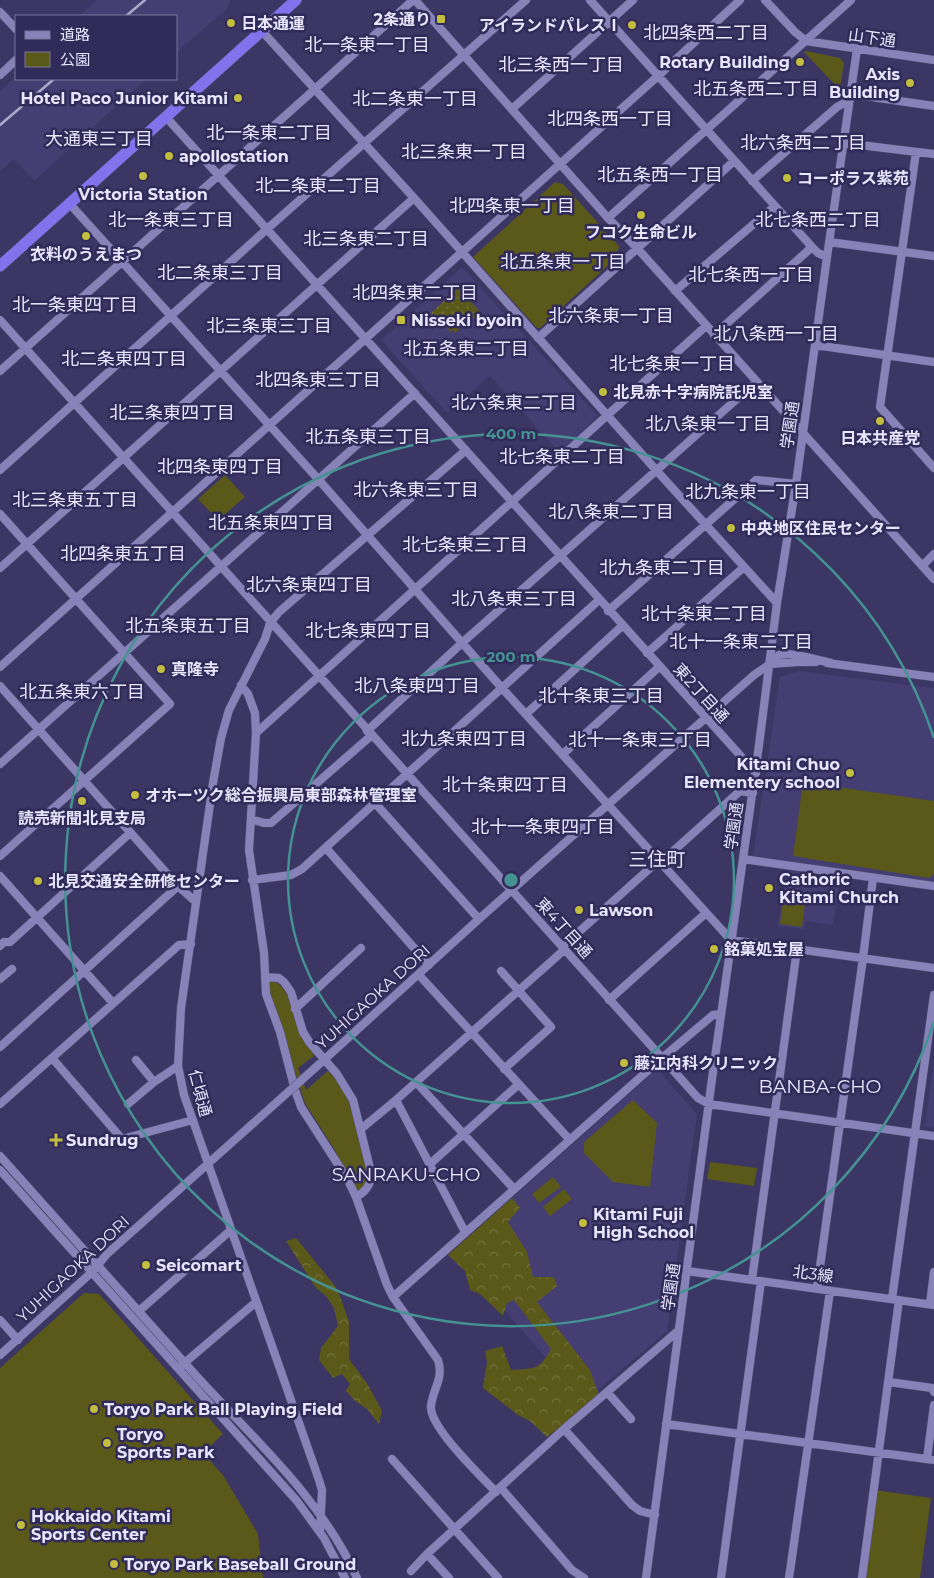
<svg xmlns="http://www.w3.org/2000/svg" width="934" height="1578" font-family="Montserrat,'Noto Sans JP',sans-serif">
<defs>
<pattern id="grass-dots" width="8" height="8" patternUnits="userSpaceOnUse" patternTransform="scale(1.25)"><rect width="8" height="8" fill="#5b5919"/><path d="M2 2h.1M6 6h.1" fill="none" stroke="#73713b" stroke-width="1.8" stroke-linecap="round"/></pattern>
<pattern id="forest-crowns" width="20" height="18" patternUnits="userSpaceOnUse" patternTransform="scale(1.25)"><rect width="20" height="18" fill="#5b5919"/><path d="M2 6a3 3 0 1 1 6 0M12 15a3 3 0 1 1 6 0" fill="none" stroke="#73713b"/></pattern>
</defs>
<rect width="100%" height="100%" fill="#3b3664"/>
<!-- built -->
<path fill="#443e73" d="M 97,0 L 230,0 L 227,9 L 176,53 L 176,16 L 79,16 Z
M 16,76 L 16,79 L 146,79 L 34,181 L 14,159 L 0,171 L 0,92 Z
M 462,267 L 598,416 L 560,453 L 490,376 L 447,413 L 381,340 Z
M 799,671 L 934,688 L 934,882 L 753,857 L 780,677 Z
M 786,870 L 840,878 L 833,925 L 805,921 L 804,929 L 778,926 Z
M 934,1060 L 934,1128 L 925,1126 Z
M 657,1069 L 697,1114 L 667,1331 L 584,1402 L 453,1251 Z"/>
<!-- grass -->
<path fill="url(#grass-dots)" d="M 458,288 L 483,315 L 477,321 L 473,317 L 455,333 L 453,330 L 451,332 L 436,316 L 434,318 L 430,314 Z"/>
<!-- forest -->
<path fill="url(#forest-crowns)" d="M 512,1198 L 520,1208 L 508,1222 L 527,1252 L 533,1277 L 554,1277 L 557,1286 L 537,1302 L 590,1370 L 599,1396 L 547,1437 L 530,1421 L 518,1415 L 483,1388 L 487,1362 L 485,1351 L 502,1346 L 511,1370 C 534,1368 539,1371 551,1349 L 514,1300 L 507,1303 L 503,1316 L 480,1294 L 470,1290 L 465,1271 L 448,1255 Z
M 296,1238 L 335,1286 L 341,1299 L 349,1322 L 349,1359 L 368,1385 L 382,1411 L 379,1424 L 367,1409 L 354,1400 L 346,1391 L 350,1384 L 342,1374 L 333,1378 L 319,1360 L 321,1348 L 338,1326 L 334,1308 L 326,1296 L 316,1288 L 286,1241 Z"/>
<!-- park -->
<path fill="#5b5919" d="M 806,51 L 840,58 L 844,63 L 840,88 L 838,88 L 804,52 Z
M 555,182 L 563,184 L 619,246 L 617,257 L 540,328 L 537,328 L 473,257 Z
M 225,475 L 245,497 L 218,520 L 198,499 Z
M 803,782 L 934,801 L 934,874 L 929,878 L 793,856 Z
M 784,893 L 806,896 L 802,927 L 780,924 Z
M 272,981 C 290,985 293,1016 299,1032 C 303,1041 309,1048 315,1055 L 298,1068 L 306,1090 L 328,1071 C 333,1077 340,1082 343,1089 C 352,1105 371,1169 367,1185 L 359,1191 L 356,1190 L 333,1147 L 305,1103 L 268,987 L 269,982 Z
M 633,1100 L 657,1123 L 650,1187 L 613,1182 L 584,1153 L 584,1142 Z
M 710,1162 L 757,1168 L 754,1186 L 707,1179 Z
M 553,1177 L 561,1187 L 539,1203 L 532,1194 Z
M 564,1189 L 572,1199 L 550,1216 L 543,1207 Z
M 84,1293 L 99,1294 L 223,1434 L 203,1453 L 223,1475 L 258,1534 L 263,1578 L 0,1578 L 0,1368 Z
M 874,1490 L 931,1498 L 920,1578 L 862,1578 Z"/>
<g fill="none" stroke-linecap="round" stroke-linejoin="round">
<!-- minor casing -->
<g stroke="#565177" stroke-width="9">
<path id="minor" d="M 415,0 L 608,218 L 637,248 L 934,579
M 590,0 L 812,247 L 818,253 L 827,257
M 765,0 L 795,32 L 806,41 L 934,60
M 0,12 L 16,29
M 261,30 L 414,198 L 656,470 L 777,603
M 0,75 L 16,60
M 851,94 L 934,106
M 512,109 L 633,0
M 166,117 L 756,773
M 843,143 L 934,154
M 916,152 L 880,407 L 934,468
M 752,181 L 837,107 L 850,100
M 69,203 L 318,479 L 501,687 L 731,940 L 934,968
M 608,218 L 851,0
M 829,242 L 934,256
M 675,291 L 775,206
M 0,320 L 698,1098 L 709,1104 L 934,1136
M 714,335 L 812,247
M 538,338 L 734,161
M 815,345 L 934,362
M 0,371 L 315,89 L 413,0
M 0,470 L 267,229 L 526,0
M 0,514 L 170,704 L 0,856
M 922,566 L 934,554
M 0,568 L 414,198
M 608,611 L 756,480 L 796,484
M 647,653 L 744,567
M 827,663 L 934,677
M 770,664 L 798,662 L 816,662
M 0,667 L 658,76 L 740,0
M 241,685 L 248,694 L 255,713 L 256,733 L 249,850 L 264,953 L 266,994 L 280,1032 L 295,1090 L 301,1107 L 348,1180 L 356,1197 L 387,1285 L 393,1297 L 438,1360 C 444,1379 433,1388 431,1406 C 429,1427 481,1476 496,1492
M 0,686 L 178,886 L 196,902
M 526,714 L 622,626
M 367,731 L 463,642 L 756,382
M 256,733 L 706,326
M 563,754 L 659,667
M 0,764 L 415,393
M 375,803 L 479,919
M 251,819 L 264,823 L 271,823 L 372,735
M 326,848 L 429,965
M 743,859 L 934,886
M 660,863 L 740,791 L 753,793
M 0,876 L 113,1003
M 252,880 L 291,875 L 302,869 L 599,600
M 0,946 L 4,942 L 10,942 L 130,833
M 562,947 L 658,861
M 501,971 L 551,1027 L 504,1069
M 419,975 L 570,1140
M 265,977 L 279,978 L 284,982 L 291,992 L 303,1032 L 310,1043 L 337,1074 L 353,1100 L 372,1176 C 369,1187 365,1192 356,1197
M 0,979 L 12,969
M 609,1000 L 706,913
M 295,1009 L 361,948
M 0,1047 L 178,886
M 52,1058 L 122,1139 L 193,1120
M 136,1060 L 154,1082
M 315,1068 L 479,919 L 754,675 L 770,664 L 779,655 L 788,654 L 806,657 L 831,663
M 416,1082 L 514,1189
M 396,1100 L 465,1232
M 0,1104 L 179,945 L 191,944
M 128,1104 L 154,1082 L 178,1066
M 361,1129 L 396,1100 L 564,950
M 0,1156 C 67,1230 133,1306 200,1380 C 256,1441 323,1501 357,1578
M 430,1164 L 519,1084
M 0,1170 L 297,1501 L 324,1538 L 345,1578
M 687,1271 L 934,1305
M 752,1280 L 797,949
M 817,1288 L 863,958 L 873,878
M 393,1297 L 662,1058 L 713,1015 L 721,1014
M 892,1299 L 934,995
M 930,1304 L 934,1272
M 139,1311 L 231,1230
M 0,1320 L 18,1340
M 0,1355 L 92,1272 L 107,1254 L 249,1127
M 182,1365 L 256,1302
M 889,1382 L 932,1388 L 934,1392
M 607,1392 L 631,1419
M 666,1424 L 934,1460
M 564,1429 L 632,1505 L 640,1511 L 655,1515
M 392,1459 L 498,1578
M 927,1459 L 934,1405
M 501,1488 L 572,1570 L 584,1578
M 320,1532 L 322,1490 L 319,1480 L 184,1095 L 178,1066 L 181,1008 L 213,783 L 221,738 L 229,710 L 265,639 L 270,623 L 279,612 L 466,450
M 427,1554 L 449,1578
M 411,1571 L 427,1554 L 564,1429 L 679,1330
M 646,1578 L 712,1079 L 759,745 L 777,603 L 796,484 L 827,257 L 857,49
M 721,1578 L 761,1281
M 789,1578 L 830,1291
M 862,1578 L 899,1300"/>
</g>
<!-- highway casing -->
<g stroke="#565177" stroke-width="12">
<path id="highway" d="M 0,266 L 296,0"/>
</g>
<!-- minor -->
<use href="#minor" stroke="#8783b8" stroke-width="8"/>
<!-- highway -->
<use href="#highway" stroke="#8471ec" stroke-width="11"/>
<!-- rail -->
<path stroke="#aba9c8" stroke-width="2.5" d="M 126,16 L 145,0
M 0,125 L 54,79"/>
<!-- minor-bridge casing -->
<g stroke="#565177" stroke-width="9" stroke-linecap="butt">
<path id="minor-bridge" d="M 249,1127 L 315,1068"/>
</g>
<!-- minor-bridge -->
<use href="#minor-bridge" stroke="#8783b8" stroke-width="8"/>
</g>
<!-- distance rings -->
<g fill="none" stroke="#459292" stroke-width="2.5">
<circle cx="511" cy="880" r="223"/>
<path d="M934 1022A446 446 0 1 1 934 738"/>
</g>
<!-- markers -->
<g fill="#c2bd3f" stroke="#312b59" stroke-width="2">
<rect x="436" y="14" width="10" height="10" rx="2.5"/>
<circle cx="231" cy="23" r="5"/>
<circle cx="632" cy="25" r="5"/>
<circle cx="800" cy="62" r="5"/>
<circle cx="910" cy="83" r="5"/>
<circle cx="238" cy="98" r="5"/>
<circle cx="169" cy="156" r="5"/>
<circle cx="143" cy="176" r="5"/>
<circle cx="787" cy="178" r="5"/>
<circle cx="641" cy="215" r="5"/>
<circle cx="86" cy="236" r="5"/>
<rect x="396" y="315" width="10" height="10" rx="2.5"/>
<circle cx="603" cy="392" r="5"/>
<circle cx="880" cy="421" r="5"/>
<circle cx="731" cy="528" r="5"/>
<circle cx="161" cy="669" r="5"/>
<circle cx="850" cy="773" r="5"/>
<circle cx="135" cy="795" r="5"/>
<circle cx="82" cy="801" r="5"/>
<circle cx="38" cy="881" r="5"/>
<circle cx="769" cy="888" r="5"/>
<circle cx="579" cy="910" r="5"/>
<circle cx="714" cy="949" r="5"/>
<circle cx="624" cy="1063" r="5"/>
<path d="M53.5 1132.5h5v5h5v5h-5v5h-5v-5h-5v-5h5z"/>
<circle cx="583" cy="1223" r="5"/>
<circle cx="146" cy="1265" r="5"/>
<circle cx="94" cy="1409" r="5"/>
<circle cx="107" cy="1443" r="5"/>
<circle cx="21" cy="1525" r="5"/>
<circle cx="114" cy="1564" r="5"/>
</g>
<g text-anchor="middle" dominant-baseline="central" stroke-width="5" stroke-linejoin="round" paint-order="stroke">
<!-- poi labels -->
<g font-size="16" font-weight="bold" fill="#e7e6fd" stroke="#312b59" text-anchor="start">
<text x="431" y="19" text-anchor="end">2条通り</text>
<text x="241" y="23">日本通運</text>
<text x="622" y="25" text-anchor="end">アイランドパレスⅠ</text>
<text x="790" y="62" text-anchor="end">Rotary Building</text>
<text x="900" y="74" text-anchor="end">Axis<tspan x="900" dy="18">Building</tspan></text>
<text x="228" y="98" text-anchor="end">Hotel Paco Junior Kitami</text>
<text x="179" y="156">apollostation</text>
<text x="797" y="178">コーポラス紫苑</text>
<text x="143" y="194" text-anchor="middle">Victoria Station</text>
<text x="641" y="232" text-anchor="middle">フコク生命ビル</text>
<text x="86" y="254" text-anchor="middle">衣料のうえまつ</text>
<text x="411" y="320">Nisseki byoin</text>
<text x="613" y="392">北見赤十字病院託児室</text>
<text x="880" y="438" text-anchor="middle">日本共産党</text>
<text x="741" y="528">中央地区住民センター</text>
<text x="171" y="669">真隆寺</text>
<text x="840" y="764" text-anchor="end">Kitami Chuo<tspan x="840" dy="18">Elementery school</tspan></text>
<text x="145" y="795">オホーツク総合振興局東部森林管理室</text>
<text x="82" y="818" text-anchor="middle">読売新聞北見支局</text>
<text x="779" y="879">Cathoric<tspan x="779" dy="18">Kitami Church</tspan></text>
<text x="48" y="881">北見交通安全研修センター</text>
<text x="589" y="910">Lawson</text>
<text x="724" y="949">銘菓処宝屋</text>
<text x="634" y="1063">藤江内科クリニック</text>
<text x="66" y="1140">Sundrug</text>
<text x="593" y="1214">Kitami Fuji<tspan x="593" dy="18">High School</tspan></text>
<text x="156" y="1265">Seicomart</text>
<text x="104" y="1409">Toryo Park Ball Playing Field</text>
<text x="117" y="1434">Toryo<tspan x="117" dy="18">Sports Park</tspan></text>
<text x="31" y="1516">Hokkaido Kitami<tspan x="31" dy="18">Sports Center</tspan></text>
<text x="124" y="1564">Toryo Park Baseball Ground</text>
</g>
<!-- street labels -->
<g font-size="16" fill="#e7e6fd" stroke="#312b59">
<text transform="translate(872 38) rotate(8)">山下通</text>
<text transform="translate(790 425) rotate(-82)">学園通</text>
<text transform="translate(701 693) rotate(48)">東2丁目通</text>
<text transform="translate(734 826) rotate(-82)">学園通</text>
<text transform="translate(564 928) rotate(48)">東4丁目通</text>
<text transform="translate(373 997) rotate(-42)">YUHIGAOKA DORI</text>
<text transform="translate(200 1093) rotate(75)">仁頃通</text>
<text transform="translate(73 1269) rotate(-43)">YUHIGAOKA DORI</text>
<text transform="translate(813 1274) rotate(8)">北3線</text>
<text transform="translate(671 1287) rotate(-82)">学園通</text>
</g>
<!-- neighbourhood labels -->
<g font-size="18" fill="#e7e6fd" stroke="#312b59">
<text x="706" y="33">北四条西二丁目</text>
<text x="367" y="45">北一条東一丁目</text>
<text x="561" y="65">北三条西一丁目</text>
<text x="756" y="89">北五条西二丁目</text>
<text x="415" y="99">北二条東一丁目</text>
<text x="610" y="119">北四条西一丁目</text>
<text x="269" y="133">北一条東二丁目</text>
<text x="99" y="139">大通東三丁目</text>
<text x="803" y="143">北六条西二丁目</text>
<text x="464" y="152">北三条東一丁目</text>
<text x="660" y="175">北五条西一丁目</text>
<text x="318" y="186">北二条東二丁目</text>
<text x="512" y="206">北四条東一丁目</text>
<text x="171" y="220">北一条東三丁目</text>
<text x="818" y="220">北七条西二丁目</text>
<text x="366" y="239">北三条東二丁目</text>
<text x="563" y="262">北五条東一丁目</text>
<text x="220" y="273">北二条東三丁目</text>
<text x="751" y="275">北七条西一丁目</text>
<text x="415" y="293">北四条東二丁目</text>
<text x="75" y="305">北一条東四丁目</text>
<text x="611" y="316">北六条東一丁目</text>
<text x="269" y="326">北三条東三丁目</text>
<text x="776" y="334">北八条西一丁目</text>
<text x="466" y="349">北五条東二丁目</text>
<text x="124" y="359">北二条東四丁目</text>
<text x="672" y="364">北七条東一丁目</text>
<text x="318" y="380">北四条東三丁目</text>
<text x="514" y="403">北六条東二丁目</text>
<text x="172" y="413">北三条東四丁目</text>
<text x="708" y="424">北八条東一丁目</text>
<text x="368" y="437">北五条東三丁目</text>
<text x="562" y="457">北七条東二丁目</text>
<text x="220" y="467">北四条東四丁目</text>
<text x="416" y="490">北六条東三丁目</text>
<text x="748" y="492">北九条東一丁目</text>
<text x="75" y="500">北三条東五丁目</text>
<text x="611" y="512">北八条東二丁目</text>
<text x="271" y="523">北五条東四丁目</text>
<text x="465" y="545">北七条東三丁目</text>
<text x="123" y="554">北四条東五丁目</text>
<text x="662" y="568">北九条東二丁目</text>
<text x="309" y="585">北六条東四丁目</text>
<text x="514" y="599">北八条東三丁目</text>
<text x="704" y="614">北十条東二丁目</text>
<text x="188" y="626">北五条東五丁目</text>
<text x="368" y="631">北七条東四丁目</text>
<text x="741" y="642">北十一条東二丁目</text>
<text x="417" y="686">北八条東四丁目</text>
<text x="82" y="692">北五条東六丁目</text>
<text x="601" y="696">北十条東三丁目</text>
<text x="464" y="739">北九条東四丁目</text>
<text x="640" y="740">北十一条東三丁目</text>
<text x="505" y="785">北十条東四丁目</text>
<text x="543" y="827">北十一条東四丁目</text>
</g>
<!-- quarter labels -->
<g font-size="19" fill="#e7e6fd" stroke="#312b59">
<text x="657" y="859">三住町</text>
<text x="820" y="1086">BANBA-CHO</text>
<text x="406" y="1174">SANRAKU-CHO</text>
</g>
</g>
<circle cx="511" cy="880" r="8" fill="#459292" stroke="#312b59" stroke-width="2.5"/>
<g font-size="15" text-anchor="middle" font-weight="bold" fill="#459292" stroke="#312b59" stroke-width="5" stroke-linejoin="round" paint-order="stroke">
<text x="511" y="439">400 m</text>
<text x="511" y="662">200 m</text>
</g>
<!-- legend -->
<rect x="15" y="15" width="162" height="65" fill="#312b59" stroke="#7a769b"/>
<rect x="25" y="31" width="25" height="8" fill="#8783b8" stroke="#7a769b"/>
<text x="60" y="40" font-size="15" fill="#e7e6fd">道路</text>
<rect x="25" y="52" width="25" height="15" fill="#5b5919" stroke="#7a769b"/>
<text x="60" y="65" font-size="15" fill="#e7e6fd">公園</text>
</svg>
